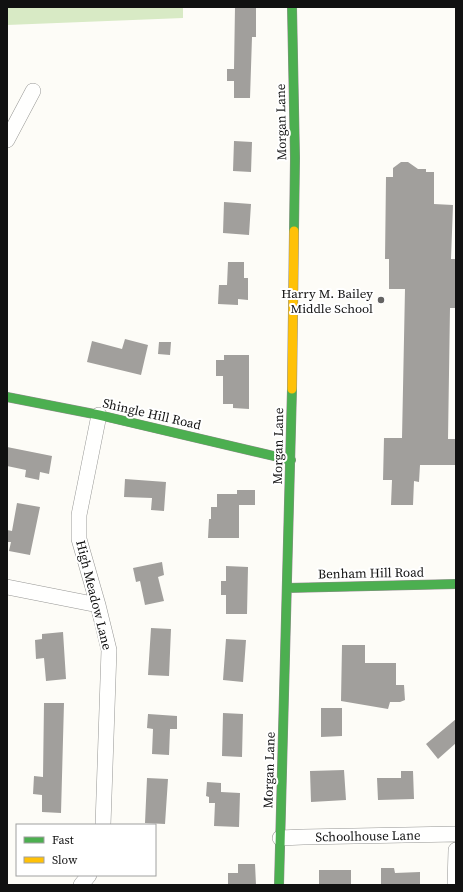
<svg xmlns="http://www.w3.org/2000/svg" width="463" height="892" font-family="'Source Serif 4',serif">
<rect width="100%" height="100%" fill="#fdfcf7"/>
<!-- forest -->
<path fill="#d8eac5" d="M 7,7 L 183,7 L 183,18 L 7,25 Z"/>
<!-- building -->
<path fill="#a19f9c" d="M 235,7 L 256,7 L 256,37 L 252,37 L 250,98 L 234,98 L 234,81 L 227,81 L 227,69 L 234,69 Z
M 234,141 L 252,142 L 251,172 L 233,171 Z
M 401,162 L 408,162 L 418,169 L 426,169 L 426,172 L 434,172 L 434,204 L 453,205 L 451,259 L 456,259 L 456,308 L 450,308 L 448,439 L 456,439 L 456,465 L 420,465 L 419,482 L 414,481 L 413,505 L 391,505 L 392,480 L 383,480 L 384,438 L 402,438 L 405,289 L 389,289 L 389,259 L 385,259 L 386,177 L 393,177 L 393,168 Z
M 224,202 L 251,204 L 249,235 L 223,233 Z
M 228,262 L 244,262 L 244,278 L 248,278 L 248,300 L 238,299 L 238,305 L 218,304 L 219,285 L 227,285 Z
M 125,339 L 148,345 L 141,375 L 87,362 L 92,341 L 122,349 Z
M 159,342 L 171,342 L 170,355 L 158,354 Z
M 224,355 L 249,355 L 249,409 L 233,408 L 233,404 L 223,404 L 223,376 L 216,376 L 216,360 L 224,360 Z
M 7,447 L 52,456 L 49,474 L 40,472 L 39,480 L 25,477 L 26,470 L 7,466 Z
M 125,479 L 166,482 L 164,511 L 151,510 L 152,498 L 124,497 Z
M 237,490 L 255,490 L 255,505 L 239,505 L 239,538 L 208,538 L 209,519 L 211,519 L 211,507 L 217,507 L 217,494 L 237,494 Z
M 17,503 L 40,507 L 30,555 L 9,551 L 11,542 L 7,542 L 7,530 L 12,531 Z
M 162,562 L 164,575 L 158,577 L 164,601 L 145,605 L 140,581 L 136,582 L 133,568 Z
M 226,566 L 248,567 L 247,614 L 226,614 L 226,595 L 221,595 L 221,581 L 226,581 Z
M 151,628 L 171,629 L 169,676 L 148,675 Z
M 63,632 L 66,679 L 46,681 L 44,658 L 36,659 L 35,640 L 42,639 L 42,634 Z
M 226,639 L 246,640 L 243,682 L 223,680 Z
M 342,645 L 365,645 L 365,663 L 396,663 L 396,685 L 404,685 L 405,700 L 400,702 L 390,702 L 388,709 L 341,701 Z
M 44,703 L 64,703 L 61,813 L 42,812 L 42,795 L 33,794 L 34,776 L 43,777 Z
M 321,708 L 342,708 L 342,736 L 321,737 Z
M 223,713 L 243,714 L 242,757 L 222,756 Z
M 148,714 L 177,716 L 177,729 L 170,729 L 169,755 L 152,754 L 153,729 L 147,728 Z
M 456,719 L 456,743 L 438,759 L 426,744 Z
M 344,770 L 346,800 L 311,802 L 310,771 Z
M 401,771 L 413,771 L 414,799 L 378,800 L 377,778 L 401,778 Z
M 147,778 L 168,779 L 165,824 L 145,823 Z
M 207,782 L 221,783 L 221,792 L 240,793 L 239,827 L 214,826 L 215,803 L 209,803 L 209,797 L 206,796 Z
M 238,864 L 255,864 L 256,885 L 228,885 L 228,873 L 238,873 Z
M 381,868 L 394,868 L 395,873 L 420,872 L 420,885 L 381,885 Z
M 319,870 L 351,870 L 351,885 L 319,885 Z"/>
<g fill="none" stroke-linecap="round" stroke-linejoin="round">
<!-- street casing -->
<g stroke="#979795" stroke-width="16">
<path id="street" d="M 7,140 L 33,91
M 99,415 L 79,515 L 79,539 L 98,605 L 109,650 L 103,825
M 7,587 L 98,605
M 280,838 L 303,837 L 456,834
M 81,885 L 89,875
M 455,885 L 456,850"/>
</g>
<!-- fast casing -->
<g stroke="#8e8d8b" stroke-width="10">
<path id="fast" d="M 292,7 L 295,158 L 294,231
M 7,397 L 99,415 L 291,460
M 287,588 L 456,584
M 279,885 L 292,389"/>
</g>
<!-- slow casing -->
<g stroke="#8e8d8b" stroke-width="10">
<path id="slow" d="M 292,389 L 294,231"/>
</g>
<!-- street -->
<use href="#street" stroke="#fffffe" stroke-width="15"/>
<!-- fast -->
<use href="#fast" stroke="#4caf50" stroke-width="9"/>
<!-- slow -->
<use href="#slow" stroke="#ffc107" stroke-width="9"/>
</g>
<!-- markers -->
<circle fill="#646362" stroke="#fff" stroke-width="1.5" cx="381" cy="300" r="4"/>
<g text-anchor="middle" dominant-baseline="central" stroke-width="4" stroke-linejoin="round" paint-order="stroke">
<!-- street labels -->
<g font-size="13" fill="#111" stroke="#fff">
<text transform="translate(281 122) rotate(-91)">Morgan Lane</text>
<text transform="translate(152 414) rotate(13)">Shingle Hill Road</text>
<text transform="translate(278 446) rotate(-89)">Morgan Lane</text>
<text transform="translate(371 573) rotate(-1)">Benham Hill Road</text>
<text transform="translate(94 595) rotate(76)">High Meadow Lane</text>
<text transform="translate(269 770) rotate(-88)">Morgan Lane</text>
<text transform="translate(368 836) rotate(-1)">Schoolhouse Lane</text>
</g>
<!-- poi labels -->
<g font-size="13" fill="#111" stroke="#fff" text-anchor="end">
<text x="373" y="293">Harry M. Bailey<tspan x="373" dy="15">Middle School</tspan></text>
</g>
</g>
<!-- border -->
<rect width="463" height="892" fill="none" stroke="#111111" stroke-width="16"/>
<!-- legend -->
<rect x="16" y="824" width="140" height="52" fill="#ffffff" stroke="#a0a0a0"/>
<rect x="24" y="837" width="20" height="6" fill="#4caf50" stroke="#a0a0a0"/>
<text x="52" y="844" font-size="12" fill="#111111">Fast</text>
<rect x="24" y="857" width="20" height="6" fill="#ffc107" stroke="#a0a0a0"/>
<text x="52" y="864" font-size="12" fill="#111111">Slow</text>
</svg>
